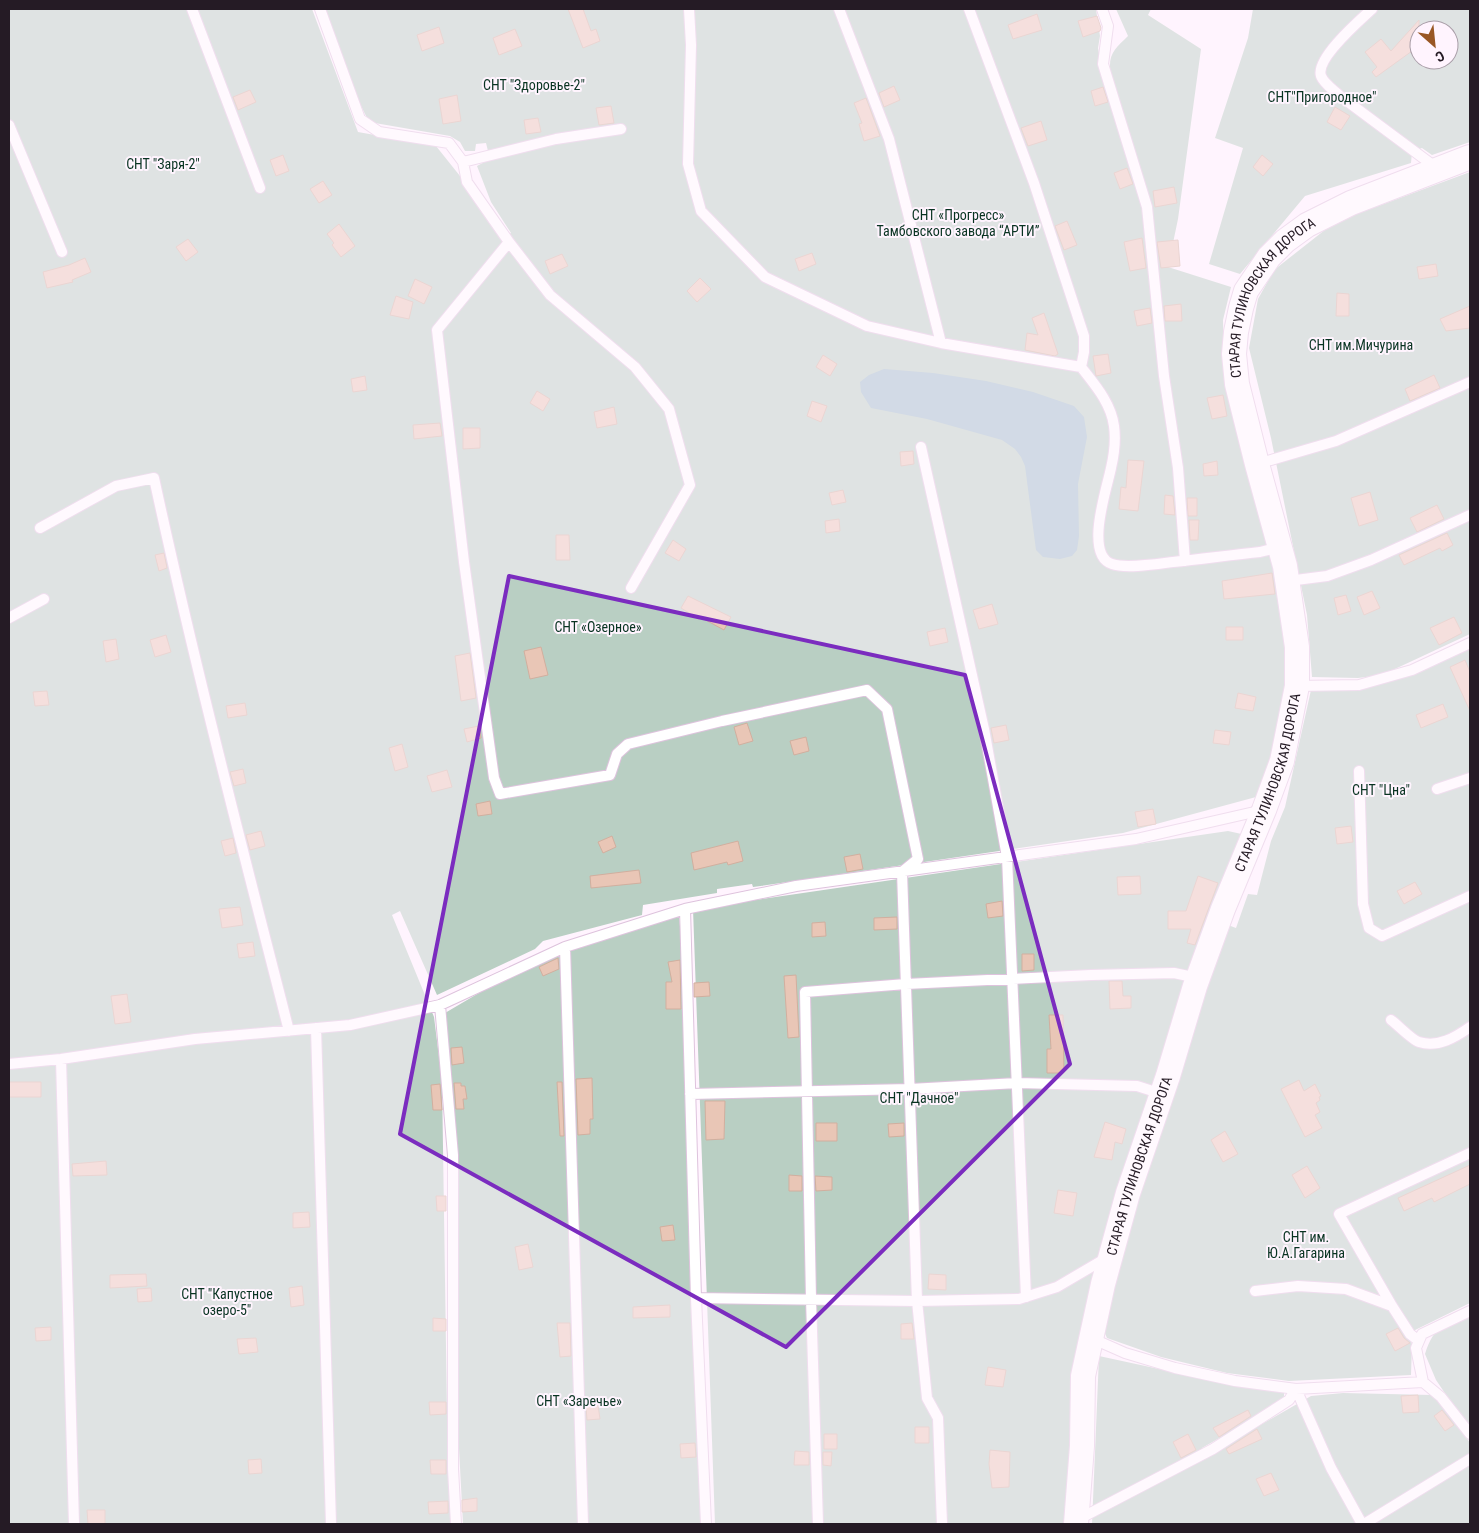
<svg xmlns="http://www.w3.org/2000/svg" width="1479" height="1533" font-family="'Roboto Condensed',sans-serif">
<rect width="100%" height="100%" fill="#fff4fe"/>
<!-- green -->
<path fill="#b9cfc3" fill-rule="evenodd" d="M 9,9 L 312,9 L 358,132 L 436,146 L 460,176 L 503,237 L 511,233 L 491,202 L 477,166 L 490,159 L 486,143 L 476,144 L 475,151 L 465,151 L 460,142 L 450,136 L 369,122 L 358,100 L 324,9 L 1096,9 L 1100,36 L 1098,48 L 1102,70 L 1110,69 C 1109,52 1117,47 1128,36 L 1116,9 L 1151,9 L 1148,15 L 1201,49 L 1178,219 L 1168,267 L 1231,287 L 1223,320 L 1224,368 L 1275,555 L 1288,650 L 1284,699 L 1267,777 L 1256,797 L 1123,833 L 753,887 L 752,884 L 717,889 L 717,893 L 643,905 L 642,915 L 543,941 L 535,949 L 437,995 L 400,911 L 392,915 L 434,1017 L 442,1081 L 447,1412 L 455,1524 L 9,1524 Z
M 1253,9 L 1470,9 L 1470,142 L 1432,155 L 1422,148 L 1412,152 L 1411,163 L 1305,196 L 1240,274 L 1209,264 L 1243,148 L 1215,138 L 1248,38 ZM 1419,30 L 1449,30 L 1449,60 L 1419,60 Z
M 1470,172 L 1470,634 L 1382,675 L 1358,678 L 1312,677 L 1307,615 L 1271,438 L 1249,348 L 1258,299 L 1274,270 L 1335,222 Z
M 1470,644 L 1470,1303 L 1407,1334 L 1412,1344 L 1411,1375 L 1289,1381 L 1227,1373 L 1161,1357 L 1107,1338 L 1103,1329 L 1130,1221 L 1228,925 L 1236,928 L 1248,894 L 1257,895 L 1271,841 L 1285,807 L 1311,690 L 1350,691 L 1367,687 Z
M 1228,831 L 1246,835 L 1105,1234 L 1069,1524 L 715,1524 L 693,909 Z
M 679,915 L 688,1022 L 705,1524 L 463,1524 L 457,1411 L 458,1216 L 445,1013 L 523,967 L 559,952 Z
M 1470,1313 L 1470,1430 L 1436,1380 L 1425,1354 C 1434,1325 1445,1325 1470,1313 Z
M 1099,1356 L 1210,1380 L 1284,1392 L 1284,1401 L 1202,1448 L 1206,1456 L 1311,1396 L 1343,1393 L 1432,1395 L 1443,1402 L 1470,1443 L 1470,1524 L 1092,1524 Z"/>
<!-- water -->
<path fill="#9bbac9" d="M 884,369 L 933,373 L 986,381 L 1033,392 L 1074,406 L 1084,417 L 1087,437 L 1078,484 L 1079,536 L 1077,550 L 1072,556 L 1060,559 L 1043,557 L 1036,550 L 1025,466 L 1021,457 L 1015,449 L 1002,440 L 927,419 L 871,408 L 861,392 L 860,382 L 869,375 Z"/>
<!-- building -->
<path fill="#e9c6b6" stroke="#d1af9f" d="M 568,9 L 583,9 L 591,31 L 596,29 L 600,41 L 583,48 Z
M 1037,14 L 1042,30 L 1013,39 L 1008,25 Z
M 1097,16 L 1101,28 L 1100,31 L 1083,37 L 1078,21 Z
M 1419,20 L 1419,46 L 1376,77 L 1372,72 L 1377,67 L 1365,52 L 1381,39 L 1391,51 Z
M 439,27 L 444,43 L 422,51 L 417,35 Z
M 515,29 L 522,46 L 499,55 L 493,38 Z
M 894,86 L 900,100 L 884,107 L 879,93 Z
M 1103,87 L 1108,102 L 1095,106 L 1091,91 Z
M 250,90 L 256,102 L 238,110 L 233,97 Z
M 457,95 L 461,121 L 443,124 L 439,99 Z
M 866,98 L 880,136 L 864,141 L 859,124 L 862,123 L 854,103 Z
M 611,106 L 614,123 L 599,125 L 596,108 Z
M 1335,107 L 1350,116 L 1341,130 L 1327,122 Z
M 538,118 L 541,132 L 526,134 L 524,120 Z
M 1041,121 L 1047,140 L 1028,146 L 1021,128 Z
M 283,155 L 289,171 L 276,176 L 270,160 Z
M 1262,155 L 1273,164 L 1263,176 L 1253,167 Z
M 1127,168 L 1133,184 L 1120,189 L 1114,173 Z
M 323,181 L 332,195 L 319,203 L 310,189 Z
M 1174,187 L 1177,203 L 1155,207 L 1153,191 Z
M 1067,221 L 1077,245 L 1064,250 L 1055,226 Z
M 339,224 L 355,246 L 341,257 L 332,245 L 334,243 L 327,234 Z
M 1142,238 L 1146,268 L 1130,271 L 1124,242 Z
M 188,239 L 198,252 L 186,261 L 176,247 Z
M 1178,240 L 1180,266 L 1161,268 L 1157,242 Z
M 812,253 L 816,264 L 799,271 L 795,259 Z
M 562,254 L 568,266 L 550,274 L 545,261 Z
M 85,258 L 91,272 L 72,280 L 73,282 L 47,288 L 43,272 L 69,265 Z
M 1436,264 L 1438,276 L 1419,279 L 1417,267 Z
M 700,278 L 711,289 L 697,302 L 687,291 Z
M 415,279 L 432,287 L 424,304 L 408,296 Z
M 1337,293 L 1349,294 L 1349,316 L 1336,316 Z
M 396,296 L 413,302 L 409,319 L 390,315 Z
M 1181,304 L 1182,321 L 1165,321 L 1164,306 Z
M 1470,306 L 1470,328 L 1446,331 L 1440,319 Z
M 1150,308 L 1152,323 L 1137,326 L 1134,311 Z
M 1044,313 L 1058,354 L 1055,356 L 1025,350 L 1027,333 L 1038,335 L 1032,318 Z
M 1108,354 L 1111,373 L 1096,376 L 1093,356 Z
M 823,355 L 837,364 L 830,376 L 816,367 Z
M 1434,375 L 1440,388 L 1410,401 L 1405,389 Z
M 365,376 L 367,390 L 353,392 L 351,379 Z
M 537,391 L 550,399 L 543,411 L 530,403 Z
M 1223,395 L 1227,416 L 1212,419 L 1207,398 Z
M 812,401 L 827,406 L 821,422 L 807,416 Z
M 614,407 L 617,424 L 597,428 L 594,412 Z
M 440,423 L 442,436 L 414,439 L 413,425 Z
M 463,428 L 480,428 L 480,448 L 463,449 Z
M 913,451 L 914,464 L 901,466 L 900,452 Z
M 1128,460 L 1144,461 L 1138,511 L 1119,509 L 1121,487 L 1126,488 Z
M 1217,461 L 1218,475 L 1204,476 L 1203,464 Z
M 843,490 L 846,502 L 832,505 L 829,493 Z
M 1370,492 L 1378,520 L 1359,526 L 1351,498 Z
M 1165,495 L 1173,496 L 1175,515 L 1164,514 Z
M 1187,498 L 1197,498 L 1197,516 L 1188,516 Z
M 1437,505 L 1444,519 L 1417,532 L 1410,518 Z
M 839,519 L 840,531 L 826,533 L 825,521 Z
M 1189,520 L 1199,520 L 1198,540 L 1190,540 Z
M 1447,533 L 1453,545 L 1442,551 L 1440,548 L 1404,565 L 1399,555 Z
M 556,535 L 569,535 L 570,560 L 556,560 Z
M 673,540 L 686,549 L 679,561 L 665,553 Z
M 164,553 L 167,568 L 159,571 L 155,555 Z
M 1272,573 L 1275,594 L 1224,599 L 1222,581 Z
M 1372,591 L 1380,608 L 1364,615 L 1357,597 Z
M 1346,595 L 1351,611 L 1338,615 L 1334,598 Z
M 688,596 L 731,617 L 724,630 L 700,617 L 699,619 L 681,608 Z
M 992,604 L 998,624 L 979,629 L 973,610 Z
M 1454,617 L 1462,633 L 1439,645 L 1430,628 Z
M 1226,627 L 1243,627 L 1243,640 L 1226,640 Z
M 945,628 L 948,642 L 930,646 L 927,632 Z
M 166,635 L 171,652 L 155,657 L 150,640 Z
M 116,639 L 119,659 L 106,662 L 103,641 Z
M 541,647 L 548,675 L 530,679 L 524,651 Z
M 470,653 L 476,698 L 461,701 L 455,656 Z
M 1465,660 L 1470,672 L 1470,711 L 1450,667 Z
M 47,691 L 49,705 L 35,706 L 33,692 Z
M 1238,693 L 1256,697 L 1253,711 L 1235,708 Z
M 245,703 L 247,715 L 228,718 L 226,706 Z
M 1443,704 L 1448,717 L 1421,728 L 1416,715 Z
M 747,723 L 753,741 L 739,745 L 734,727 Z
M 1006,725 L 1009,740 L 994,743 L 991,728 Z
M 479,726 L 481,738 L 467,742 L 464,729 Z
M 1215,730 L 1231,732 L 1229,745 L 1213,743 Z
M 806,737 L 809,751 L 794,755 L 790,741 Z
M 402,744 L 408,767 L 395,771 L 389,748 Z
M 243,769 L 246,783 L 234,786 L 230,772 Z
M 447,770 L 452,787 L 432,792 L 427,776 Z
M 490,801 L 492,814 L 478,816 L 476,804 Z
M 1153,809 L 1156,824 L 1138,827 L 1135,812 Z
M 1351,826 L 1353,842 L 1337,844 L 1335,828 Z
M 261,831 L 265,846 L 250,850 L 246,835 Z
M 612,836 L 616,847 L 603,853 L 598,842 Z
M 233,838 L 236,853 L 225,856 L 221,841 Z
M 738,841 L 743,861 L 728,865 L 727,862 L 694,870 L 691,853 Z
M 860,854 L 863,869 L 847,872 L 844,857 Z
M 639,870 L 641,883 L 591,888 L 590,876 Z
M 1140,876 L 1141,894 L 1118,895 L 1117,877 Z
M 1198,876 L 1218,883 L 1195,945 L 1187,943 L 1191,929 L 1168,929 L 1168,911 L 1186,911 Z
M 1415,882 L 1422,894 L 1404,904 L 1397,891 Z
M 1002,901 L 1003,916 L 988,918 L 986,904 Z
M 240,907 L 243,925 L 222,928 L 219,909 Z
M 897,917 L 897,929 L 874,930 L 874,918 Z
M 825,922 L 826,936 L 812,937 L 812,923 Z
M 253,942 L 255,956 L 239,958 L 237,944 Z
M 1022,954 L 1034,954 L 1034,970 L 1022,971 Z
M 558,958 L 559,969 L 543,976 L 539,967 Z
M 680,960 L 681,1009 L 666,1009 L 666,982 L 672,982 L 668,962 Z
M 796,975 L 799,1037 L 788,1038 L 784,976 Z
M 1109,981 L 1122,981 L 1123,996 L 1131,996 L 1131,1008 L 1110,1009 Z
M 709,982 L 710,996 L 694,997 L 694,983 Z
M 127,994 L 131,1022 L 115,1024 L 111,996 Z
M 1049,1015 L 1063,1015 L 1064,1073 L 1047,1073 L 1047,1049 L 1051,1049 Z
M 462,1047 L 464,1063 L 452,1065 L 451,1048 Z
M 592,1078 L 593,1119 L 590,1119 L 590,1134 L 578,1135 L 576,1079 Z
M 1299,1080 L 1304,1091 L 1315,1084 L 1321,1096 L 1319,1097 L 1320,1100 L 1316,1103 L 1320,1112 L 1315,1115 L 1322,1128 L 1305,1137 L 1281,1089 Z
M 9,1082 L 41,1082 L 41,1097 L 9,1097 Z
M 557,1082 L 562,1082 L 564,1136 L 560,1136 Z
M 454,1083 L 461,1083 L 461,1086 L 465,1086 L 467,1099 L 463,1099 L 464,1109 L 456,1109 Z
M 440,1084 L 442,1110 L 433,1110 L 431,1085 Z
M 705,1101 L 725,1101 L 724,1139 L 706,1140 Z
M 1105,1122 L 1126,1129 L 1122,1144 L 1115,1142 L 1112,1160 L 1094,1157 Z
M 816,1123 L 837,1123 L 837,1141 L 816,1141 Z
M 904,1123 L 904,1136 L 889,1137 L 888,1124 Z
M 1225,1131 L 1238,1154 L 1223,1162 L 1211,1140 Z
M 106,1161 L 107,1175 L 73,1176 L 72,1164 Z
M 1470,1165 L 1470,1184 L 1434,1202 L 1432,1198 L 1404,1211 L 1398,1198 Z
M 1307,1166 L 1320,1188 L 1305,1198 L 1292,1175 Z
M 789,1175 L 802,1176 L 802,1191 L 789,1191 Z
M 815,1176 L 832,1177 L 832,1190 L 816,1191 Z
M 1058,1190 L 1077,1193 L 1073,1216 L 1054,1213 Z
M 436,1196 L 446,1196 L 446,1211 L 437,1211 Z
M 309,1212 L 310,1227 L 293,1228 L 293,1213 Z
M 673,1225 L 675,1240 L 662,1241 L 660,1227 Z
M 528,1244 L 533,1267 L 519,1270 L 515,1247 Z
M 146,1274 L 147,1286 L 110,1288 L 110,1275 Z
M 929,1274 L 946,1275 L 946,1290 L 928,1289 Z
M 302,1286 L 304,1305 L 291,1307 L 289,1288 Z
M 151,1288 L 152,1301 L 138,1302 L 137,1289 Z
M 670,1305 L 670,1317 L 633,1318 L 633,1307 Z
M 433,1318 L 446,1319 L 446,1331 L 433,1331 Z
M 557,1323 L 570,1323 L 571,1356 L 560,1357 Z
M 912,1323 L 914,1339 L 901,1339 L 901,1324 Z
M 51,1327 L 51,1340 L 36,1341 L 35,1328 Z
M 1398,1328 L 1404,1338 L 1410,1343 L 1395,1351 L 1386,1334 Z
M 256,1338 L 258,1352 L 239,1354 L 237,1339 Z
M 988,1367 L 1006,1370 L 1003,1387 L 985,1385 Z
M 1418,1395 L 1419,1412 L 1403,1413 L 1401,1396 Z
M 429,1402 L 446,1402 L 446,1414 L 430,1415 Z
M 598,1405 L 600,1419 L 587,1420 L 586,1406 Z
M 1248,1410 L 1251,1416 L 1219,1437 L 1213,1428 Z
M 1442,1410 L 1454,1425 L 1445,1431 L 1434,1416 Z
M 915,1427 L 929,1427 L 929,1443 L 915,1443 Z
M 1257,1429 L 1262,1439 L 1229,1454 L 1226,1449 Z
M 824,1434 L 837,1434 L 837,1449 L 824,1449 Z
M 1188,1434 L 1196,1450 L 1181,1458 L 1173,1442 Z
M 695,1443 L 696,1457 L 681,1458 L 680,1444 Z
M 990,1450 L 1010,1452 L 1009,1487 L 992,1488 L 989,1464 Z
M 795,1451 L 809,1452 L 809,1465 L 794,1465 Z
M 823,1452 L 832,1452 L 831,1466 L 823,1465 Z
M 261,1459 L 262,1473 L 249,1474 L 248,1460 Z
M 430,1460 L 446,1460 L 446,1474 L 431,1474 Z
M 1271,1473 L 1279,1490 L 1264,1496 L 1256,1479 Z
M 477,1498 L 477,1511 L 462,1512 L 462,1500 Z
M 448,1501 L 448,1513 L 429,1514 L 428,1502 Z
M 87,1510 L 105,1510 L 105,1524 L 88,1524 Z"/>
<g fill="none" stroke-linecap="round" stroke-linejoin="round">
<!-- service casing -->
<g stroke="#dec3dd" stroke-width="12">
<path id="service" d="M 192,9 L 260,188
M 320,9 L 360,119 L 379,132 L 449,143 L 463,162
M 689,9 L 691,45 L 688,164 L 701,211 L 765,277 L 867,326 L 941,343 L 1081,367 C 1095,385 1111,403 1114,426 C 1116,440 1114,455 1111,468 C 1107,488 1084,555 1112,564 C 1126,569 1157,564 1173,562 C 1202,559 1231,555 1260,552 L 1280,547
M 839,9 L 889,139 L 941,343
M 969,9 L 1034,183 L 1084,336 L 1084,352 L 1081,367
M 1102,9 L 1108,26 L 1103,64 L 1147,207 L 1164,376 L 1178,468 L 1185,561
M 1372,9 C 1360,20 1315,59 1321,76 C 1324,84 1334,90 1340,96 L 1438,169
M 9,125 L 62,252
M 509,242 L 467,182 L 463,162 L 556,139 L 621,129
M 921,447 L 984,729 L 1007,857 L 1026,1297
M 1257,464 L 1336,441 L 1470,382
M 40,528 L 116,486 L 154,478 C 194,663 242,847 289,1031
M 1288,581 L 1327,576 L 1371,560 L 1470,515
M 631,588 L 690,485 L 669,409 L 635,367 L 550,295 L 509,242 L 437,330 L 464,562 L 494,778 L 500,794 L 610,775 L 617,754 L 628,744 L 722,721 L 867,690 L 887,709 L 918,859 L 902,872 L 917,1301 L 696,1298
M 9,618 L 44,599
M 1297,686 L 1359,685 L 1412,670 L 1470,643
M 1359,771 L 1363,904 L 1369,928 L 1382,936 L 1470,896
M 1437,789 L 1470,778
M 685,909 L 696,1298 L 706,1524
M 565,947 L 583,1524
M 440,1005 L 453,1155 L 453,1469 L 456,1524
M 1391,1020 C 1398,1025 1412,1040 1419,1042 C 1438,1048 1456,1037 1470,1027
M 316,1028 L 331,1524
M 61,1059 L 74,1524
M 9,1064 L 61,1059 L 195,1039 L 350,1025 L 440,1005 L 565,947 L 685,909 L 796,886 L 1136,839 L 1263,810
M 690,1094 L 910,1089 L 1017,1083 L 1137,1086 L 1162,1094
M 1255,1291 L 1298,1286 L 1346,1289 L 1392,1306
M 1091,1338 L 1125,1353 L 1175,1368 L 1235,1381 L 1296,1389 L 1423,1382 L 1416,1348 L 1422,1334 L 1470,1311
M 1419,1341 L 1410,1334 L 1392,1306 L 1339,1214 L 1470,1153
M 1423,1382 L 1441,1397 L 1470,1434
M 1077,1520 L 1213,1449 L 1289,1400 L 1296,1389 L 1331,1468 L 1362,1524
M 818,1524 L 811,1299 L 805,992 L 906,984 L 1091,975 L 1174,973 L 1198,978
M 942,1524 L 938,1418 L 927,1398 L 917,1301 L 1019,1299 L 1057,1287 L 1108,1257
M 1364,1524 L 1470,1459"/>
</g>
<!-- tertiary casing -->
<g stroke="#dec3dd" stroke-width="26">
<g id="tertiary">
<path id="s1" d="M 1076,1524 L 1082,1446 L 1083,1376 L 1103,1284 L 1128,1193 L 1168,1076 L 1195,986 L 1223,909 L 1264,810 L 1282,761 L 1297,686 L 1297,647 L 1285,566 L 1257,464 L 1237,384 L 1234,354 L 1236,332 L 1241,308 L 1246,291 L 1269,257 L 1285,241 L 1307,225 L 1351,203 L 1470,157"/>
</g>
</g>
<!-- service -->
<use href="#service" stroke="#fff" stroke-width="10"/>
<!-- tertiary -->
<use href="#tertiary" stroke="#fff" stroke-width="24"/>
</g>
<!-- marked area -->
<path d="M0 0H1479V1533H0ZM 509,576 L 965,675 L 1070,1064 L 786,1347 L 400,1134 Z" fill="#fff4fe" fill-opacity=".55" fill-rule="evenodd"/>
<path fill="none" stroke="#7b2cbf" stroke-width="4" stroke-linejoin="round" d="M 509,576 L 965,675 L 1070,1064 L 786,1347 L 400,1134 Z"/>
<g text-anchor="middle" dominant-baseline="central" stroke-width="4" stroke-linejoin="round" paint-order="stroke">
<!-- park labels -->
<g font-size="14" fill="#083321" stroke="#fff4fe">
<text x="534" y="85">СНТ "Здоровье-2"</text>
<text x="1322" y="97">СНТ"Пригородное"</text>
<text x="163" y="164">СНТ "Заря-2"</text>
<text x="958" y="215">СНТ «Прогресс»<tspan x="958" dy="16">Тамбовского завода “АРТИ”</tspan></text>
<text x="1361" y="345">СНТ им.Мичурина</text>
<text x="598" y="627">СНТ «Озерное»</text>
<text x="1381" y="790">СНТ "Цна"</text>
<text x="919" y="1098">СНТ "Дачное"</text>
<text x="1306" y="1237">СНТ им.<tspan x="1306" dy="16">Ю.А.Гагарина</tspan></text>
<text x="227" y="1294">СНТ "Капустное<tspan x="227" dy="16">озеро-5"</tspan></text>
<text x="579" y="1401">СНТ «Заречье»</text>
</g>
<!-- street labels -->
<g font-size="14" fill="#251b25" stroke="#fff4fe">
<text stroke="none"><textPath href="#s1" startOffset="1281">СТАРАЯ ТУЛИНОВСКАЯ ДОРОГА</textPath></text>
<text stroke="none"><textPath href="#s1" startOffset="771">СТАРАЯ ТУЛИНОВСКАЯ ДОРОГА</textPath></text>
<text stroke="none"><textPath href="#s1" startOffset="366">СТАРАЯ ТУЛИНОВСКАЯ ДОРОГА</textPath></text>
</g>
</g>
<!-- border -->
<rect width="1479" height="1533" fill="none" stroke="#251b25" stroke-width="20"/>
<!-- north arrow -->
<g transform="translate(1434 45) rotate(153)"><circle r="24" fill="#fff4fe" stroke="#a89da7"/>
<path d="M0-4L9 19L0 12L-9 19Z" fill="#995725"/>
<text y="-8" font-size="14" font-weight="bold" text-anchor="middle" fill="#251b25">С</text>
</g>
</svg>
